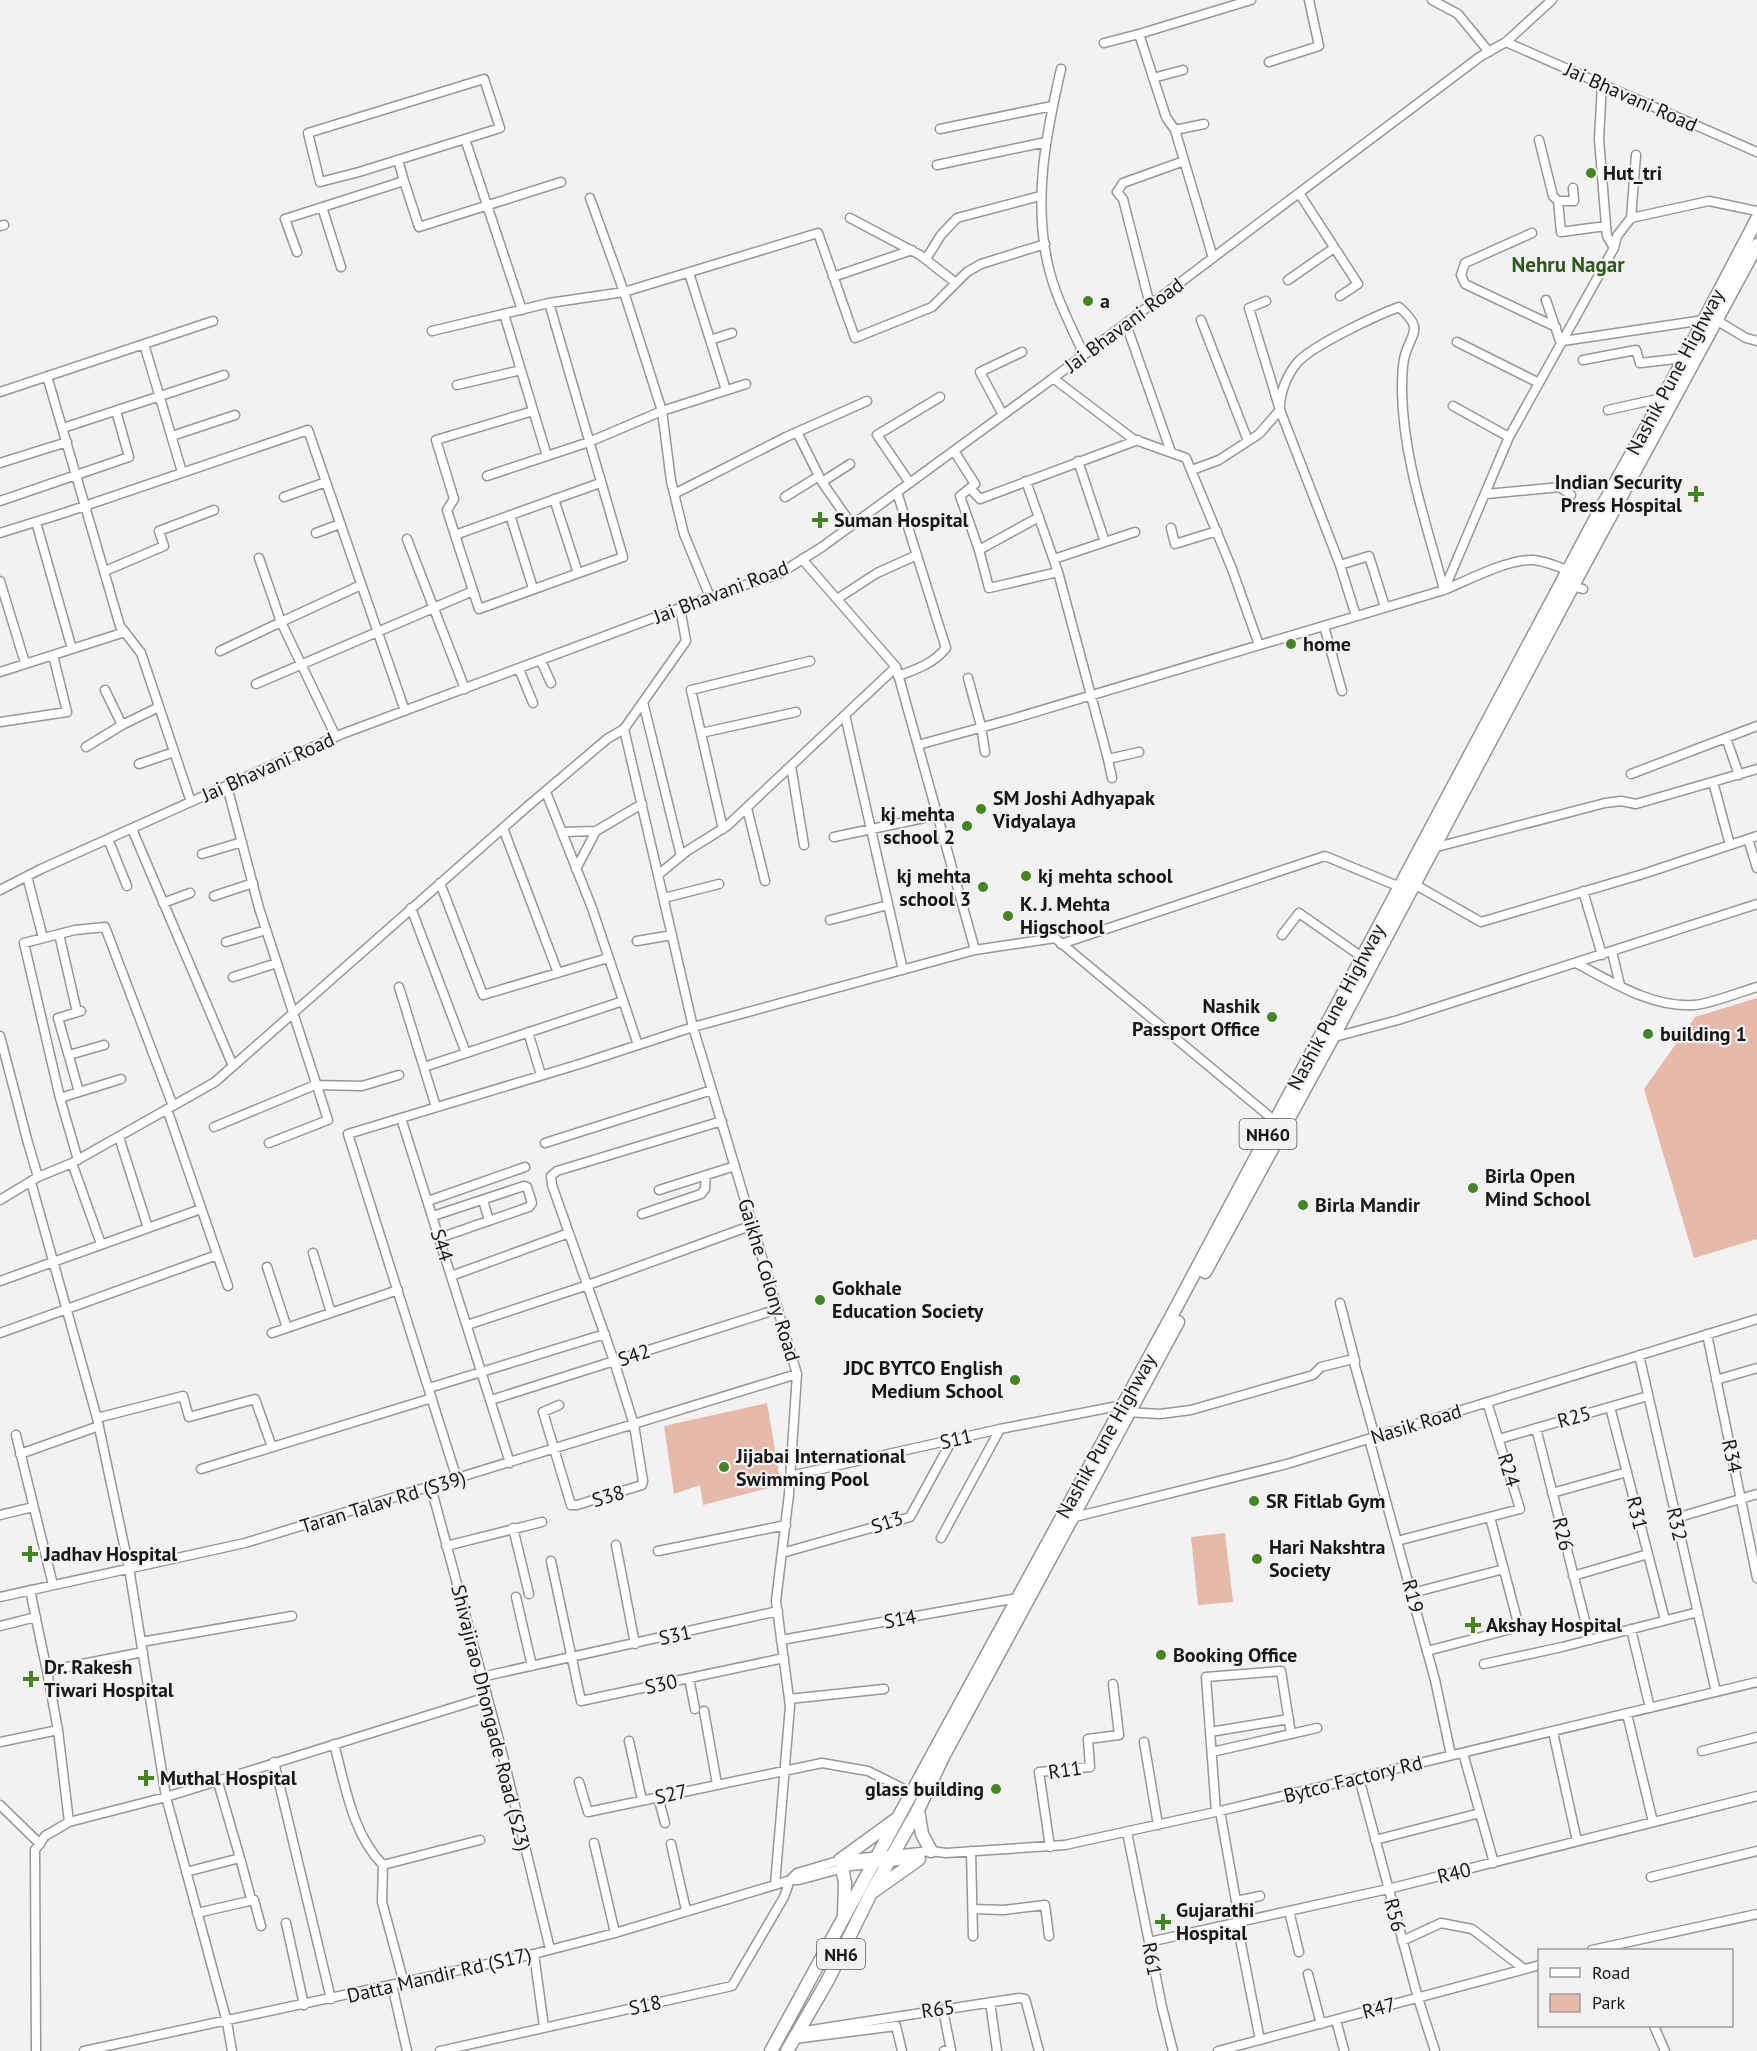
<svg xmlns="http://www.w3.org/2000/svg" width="1757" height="2051" font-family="'PT Sans',sans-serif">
<rect width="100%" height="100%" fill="#f4f1f3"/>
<!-- green -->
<path fill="#e6baaa" d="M 1757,998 L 1757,1239 L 1694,1258 L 1644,1089 L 1695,1017 Z
M 767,1403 L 781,1485 L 703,1505 L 700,1485 L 674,1494 L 664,1426 Z
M 1225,1533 L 1233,1602 L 1198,1605 L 1191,1537 Z"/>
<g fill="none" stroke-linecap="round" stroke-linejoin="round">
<!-- minor casing -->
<g stroke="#989698" stroke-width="11">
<path id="minor" d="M 1432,0 L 1458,14 L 1489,52
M 1139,34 L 1251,0
M 1506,42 L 1552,0
M 1104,43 L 1139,34 L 1166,117 L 1175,130 L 1213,258
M 1269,62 L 1319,46 L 1309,0
M 1061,69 C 1046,134 1033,199 1048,265 C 1055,296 1071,326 1084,355
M 1153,78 L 1183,70
M 940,129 L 1052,106
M 1175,130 L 1204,124
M 465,139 L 500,128 L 484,79 L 308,133 L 320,182 L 359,172 L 465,139 L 522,310
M 1539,140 L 1553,196 L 1558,201 L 1561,232 L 1606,226 L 1599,139 L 1602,84
M 398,160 L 404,181
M 937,165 L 1046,142
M 1299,193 L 1358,284 L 1340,296
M 590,198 L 624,292 L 662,411 L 671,481 L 684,534 L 710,597
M 1558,201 L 1574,201 L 1573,188
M 322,207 L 341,267
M 850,218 L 920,255 L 956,283
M 1631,218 L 1636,155
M 0,226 L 4,225
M 1606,226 L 1607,236 L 1614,248
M 1532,233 L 1465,263 L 1461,275 L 1465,284 L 1556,327
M 297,252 L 285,219 L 404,181 L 419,227 L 561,182
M 926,259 L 941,235 L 957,218 L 1040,196
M 689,273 L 726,390
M 833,277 L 912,250
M 1288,280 L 1334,248
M 1546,300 L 1561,344
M 1266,301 L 1249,308 L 1280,410 L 1340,565 L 1369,556 L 1385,607
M 549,303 L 623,557 L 479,609 L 455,535 L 600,483
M 1150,305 L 1123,199 L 1117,192 L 1123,183 L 1184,161
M 504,314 L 547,456
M 1201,320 L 1248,441
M 1716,320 L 1746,338 L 1757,341
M 1126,324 L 1171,452
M 432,331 L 549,303 L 624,292 L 818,233 L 855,338 L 932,307 L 967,272 L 981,264 L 1045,244
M 710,340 L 732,333
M 1563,341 L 1704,320
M 1457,342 L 1539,383
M 144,344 L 182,472
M 1583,360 L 1636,350 L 1640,363 L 1684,358
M 47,376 L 120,626 L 141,653 L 191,802
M 1053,378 L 1133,439 L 1186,458 L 1232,569 L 1259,645
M 457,385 L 521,370
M 0,392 L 213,321
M 1453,406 L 1509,437
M 1608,410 L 1662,398
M 1003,415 L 980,372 L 1022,352
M 63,428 L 224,375
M 797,432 L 822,482 L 852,525
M 172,436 L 235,415
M 954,451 L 975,484 L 960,496 L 979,550
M 1078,461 L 1105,542
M 0,463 L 67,442
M 1192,470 L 1219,460 L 1259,434 L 1280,410 C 1279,394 1287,375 1297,363 C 1311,346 1377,315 1399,307 C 1426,331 1410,332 1404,359 C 1402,369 1402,381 1402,391 C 1403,459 1427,525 1444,590
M 487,476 L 589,442 L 662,411 L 746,384
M 1026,481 L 1058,572 L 1108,759 L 1139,752
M 822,482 L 850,464
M 910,483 L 877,435 L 940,397
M 970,488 L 980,499 L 1138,440
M 897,492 L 946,648 C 933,664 917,669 898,676
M 674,494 L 786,437 L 867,401
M 1486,494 L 1560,487 L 1571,495
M 284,497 L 326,482
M 785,497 L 819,476
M 554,499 L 578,573
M 0,501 L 129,457 L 116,411
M 510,515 L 533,588
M 1039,517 L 979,550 L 989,588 L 1058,572
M 36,522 L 72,649
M 1171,528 L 1175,544 L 1217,531
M 0,533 L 64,513 L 308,430 L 405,711
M 316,533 L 340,524
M 455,535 L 447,510 L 454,499 L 436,440 L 533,411
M 407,539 L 465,689
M 802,559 L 896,667 L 975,950 L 1055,938 L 1275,1121
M 1054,559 L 1135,532
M 1340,565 L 1356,616
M 105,571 L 164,546 L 159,531 L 214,510
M 0,581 L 25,663
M 1568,585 L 1583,589
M 1444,590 L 1509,437 L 1614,248 L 1617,236 L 1631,218 L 1709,201 L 1757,211
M 837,599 L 877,573 L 917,555
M 1324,626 L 1342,691
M 220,651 L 281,622 L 259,558
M 541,661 L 551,683
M 896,667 L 727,826 L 687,851 L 658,875 L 693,1027 L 975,950
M 519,669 L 533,703
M 0,672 L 125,632
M 968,678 L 981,726 L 985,752
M 256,684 L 473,591
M 105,690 L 122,725
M 643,702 L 681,856
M 845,715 L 903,970
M 0,722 L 67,712 L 53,655
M 624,729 L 658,875
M 701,733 L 796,712
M 336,737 L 281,622 L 361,585
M 1726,738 L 1739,775
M 918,745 L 1012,719 L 1444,590 C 1469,580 1507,559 1533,560 C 1547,561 1560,568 1573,572
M 86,747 L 122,725 L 159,707
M 1108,759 L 1112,778
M 139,764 L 174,752
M 791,766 L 804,845
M 1631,774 L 1757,726
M 1713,782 L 1730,845
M 227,786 L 259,908 L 328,1120 L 269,1143
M 546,792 L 592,908 L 638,1045
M 747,808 L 765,881
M 503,828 L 558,973
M 132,829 L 233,1066
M 723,829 L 691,690 L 810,661
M 562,832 L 596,831
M 834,837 L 938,815
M 108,839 L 127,886
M 1748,839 L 1757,868
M 1433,848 L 1605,803 L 1621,801 L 1636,804 L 1757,769
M 202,854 L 242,842
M 576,869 L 596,831 L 642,804
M 27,876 L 43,938
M 440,883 L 483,995 L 608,958
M 1414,884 L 1481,922 L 1643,874 L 1757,836
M 0,890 L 41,869 L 342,734 L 723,592 L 779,574 L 822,547 L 1048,382 L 1481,56 L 1506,42 L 1757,152
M 1583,891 L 1602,955
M 214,896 L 253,883
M 664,898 L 719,884
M 163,903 L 190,893
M 411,908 L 466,1053
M 830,920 L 888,905
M 59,934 L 77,1012
M 1282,935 L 1299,913 L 1362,957
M 637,941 L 672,935
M 226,942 L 266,930
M 1061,944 L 1325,856 L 1400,887
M 1612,952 L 1620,985
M 1576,963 C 1612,982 1652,1008 1694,1005 C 1711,1004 1739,992 1757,987
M 233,977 L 277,963
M 399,987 L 436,1107
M 528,1032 L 541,1075
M 0,1036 L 28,1143 L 38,1177
M 1331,1038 L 1398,1020 L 1757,904
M 69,1055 L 104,1045
M 424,1067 L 623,1001
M 79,1092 L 58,1018 L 81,1011
M 60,1098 L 24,943 L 75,930 L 105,927 L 173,1106
M 167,1109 L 228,1286
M 401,1118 L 510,1463
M 214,1127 L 315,1085 L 362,1086 L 399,1075
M 119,1137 L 148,1228
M 545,1143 L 712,1090
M 78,1160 L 60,1098 L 121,1079
M 72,1163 L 101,1244
M 31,1182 L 97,1418 L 129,1568 L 166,1797 L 227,2022 L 232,2051
M 659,1190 L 735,1166
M 0,1200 L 38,1177 L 72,1163 L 215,1082 L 528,806 L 607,739 L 624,729 L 686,641 L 680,608
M 483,1200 L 489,1221
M 428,1201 L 525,1167
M 642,1214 L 701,1194 L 705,1189 L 706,1175
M 433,1216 L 524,1186 L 527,1187 L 532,1203 L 529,1207 L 439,1238
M 313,1253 L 331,1313
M 267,1267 L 287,1328
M 451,1276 L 569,1233
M 0,1281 L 201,1209
M 1340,1303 L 1355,1361
M 467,1325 L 588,1285 L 753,1225
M 0,1333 L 217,1255
M 272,1333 L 398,1290
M 1707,1334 L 1757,1578
M 1639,1355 L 1716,1692
M 1716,1380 L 1757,1368
M 429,1388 L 605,1334
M 491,1400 L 778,1309
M 559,1405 L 543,1412 L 571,1505 L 577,1505 L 642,1485 L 643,1481 L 634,1425 L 614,1361 L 552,1185 L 551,1176 L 557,1171 L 722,1121
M 1610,1407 L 1665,1620
M 1126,1412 L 1160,1414 L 1191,1410 L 1313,1375 L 1321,1367 L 1353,1359 L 1375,1437
M 97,1418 L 183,1396 L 189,1417 L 255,1399 L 272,1447
M 1536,1428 L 1590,1640
M 16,1435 L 53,1585
M 1369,1439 L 1435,1680 L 1451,1755
M 1499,1439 L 1648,1396
M 20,1454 L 99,1426
M 201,1469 L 432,1398
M 790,1476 L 1000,1429 L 1123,1405
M 457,1479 L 348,1134 L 583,1063 L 693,1027 L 797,1374 L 789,1494 L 776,1601 L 790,1706 L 775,1885
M 431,1487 L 500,1744 L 550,1949
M 1552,1493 L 1627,1472
M 0,1515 L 33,1507
M 1071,1518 L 1287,1464 L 1757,1319
M 1676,1518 L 1757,1494
M 513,1528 L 529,1594
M 941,1538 L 1000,1429
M 1397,1541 L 1520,1509 L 1487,1402
M 616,1545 L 635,1644
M 446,1546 L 542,1522
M 658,1551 L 786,1525
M 782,1553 L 910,1517 L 952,1440
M 551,1561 L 581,1701 L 784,1658
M 1573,1576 L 1648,1554
M 30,1590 L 47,1671 L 143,1652
M 1412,1593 L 1504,1569
M 0,1597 L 245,1543 L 797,1374
M 516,1597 L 532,1666
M 0,1626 L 36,1617
M 1631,1629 L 1650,1708
M 781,1640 L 1018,1598
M 141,1642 L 292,1616
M 1427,1651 L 1519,1627 L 1490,1517
M 1484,1664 L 1562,1647 L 1698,1612
M 47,1671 L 58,1730 L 69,1822
M 481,1677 L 778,1611
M 689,1678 L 695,1709
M 789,1699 L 884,1689
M 704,1711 L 717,1784
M 1627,1714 L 1653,1822
M 1210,1732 L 1289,1719
M 1553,1732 L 1577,1841
M 629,1741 L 642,1800
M 0,1742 L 58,1730
M 1144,1742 L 1158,1825
M 334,1744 C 345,1784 352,1834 383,1865 L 382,1902 L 404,1983
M 1702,1751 L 1757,1737
M 1212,1752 L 1317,1728
M 1463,1753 L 1494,1863
M 274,1762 L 331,1999
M 1359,1778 L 1418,1998 L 1435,2051
M 579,1782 L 588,1812 L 822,1763 L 868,1771 L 912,1793
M 658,1797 L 665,1823
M 0,1805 L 40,1844
M 1220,1811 L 1236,1901 L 1260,1896
M 1216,1812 L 1206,1677 L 1281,1671 L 1291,1734
M 1127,1832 L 1162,2007 L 1173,2051
M 1375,1840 L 1480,1813
M 594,1843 L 615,1933
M 671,1844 L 686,1910
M 1050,1847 L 1039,1772 L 1090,1767 L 1088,1739 L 1119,1735 L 1113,1684
M 971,1851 L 973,1936
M 240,1858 L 250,1895
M 383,1865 L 480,1840
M 186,1872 L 240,1858 L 217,1779
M 1651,1877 L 1757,1851
M 790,1880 L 799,1880 L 851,1866 L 916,1859
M 974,1909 L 1004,1910 L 1045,1905 L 1049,1936
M 1289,1911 L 1299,1952
M 197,1913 L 254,1900 L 261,1926
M 286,1923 L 304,2005
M 1237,1923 L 1260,2040
M 1402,1941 L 1441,1923 L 1472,1929 L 1524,1969
M 1149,1942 L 1388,1889 L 1757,1796
M 1592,1950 L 1757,1914
M 534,1954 L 544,2027
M 1308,1974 L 1321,2024
M 392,1985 L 407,2051
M 990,2002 L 997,2051
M 1336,2020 L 1344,2050
M 1654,2026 L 1665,2051
M 798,2032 L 1019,1998 L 1025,1999 L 1026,2002 L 1039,2051
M 794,2039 L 896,2026 L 902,2051
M 36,2051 L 35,1850 L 45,1836 L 69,1822 L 166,1797 L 487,1697
M 84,2051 L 534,1954 L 615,1933 L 775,1885 L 790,1880 L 797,1873 L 841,1860 L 931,1851 L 946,1853 L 1065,1845 L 1220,1811 L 1757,1682
M 440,2051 L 732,1986 L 784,1897 L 790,1880
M 944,2051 L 951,2050 L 944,2015
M 1218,2051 L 1540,1965"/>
</g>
<!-- highway casing -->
<g stroke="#989698" stroke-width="15">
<path id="highway" d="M 1205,1272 L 1332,1039 L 1584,565 L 1757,245
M 918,1810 L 922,1834 L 931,1851
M 840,1860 L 895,1820
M 842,1868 L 845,1883 L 844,1914
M 874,1891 L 919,1859
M 771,2051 L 1171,1317 L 1598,514 L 1671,383 L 1757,219
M 787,2051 L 828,1980 L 870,1895 L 918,1810 L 943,1757 L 1178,1322"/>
</g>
<!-- minor -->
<use href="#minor" stroke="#fff" stroke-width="8"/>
<!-- highway -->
<use href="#highway" stroke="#fff" stroke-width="12"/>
</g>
<!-- markers -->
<g fill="#448425" stroke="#f4f1f3" stroke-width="2">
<circle cx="1591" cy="173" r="6"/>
<circle cx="1088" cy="301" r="6"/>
<path d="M1693 485h6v6h6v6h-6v6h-6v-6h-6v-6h6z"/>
<path d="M817 511h6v6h6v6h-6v6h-6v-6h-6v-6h6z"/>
<circle cx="1291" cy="644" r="6"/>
<circle cx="981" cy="809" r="6"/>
<circle cx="967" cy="826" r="6"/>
<circle cx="1026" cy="876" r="6"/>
<circle cx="983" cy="887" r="6"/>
<circle cx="1008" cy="916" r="6"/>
<circle cx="1272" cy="1017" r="6"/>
<circle cx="1648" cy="1034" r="6"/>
<circle cx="1473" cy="1188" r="6"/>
<circle cx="1303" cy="1205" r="6"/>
<circle cx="820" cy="1300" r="6"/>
<circle cx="1015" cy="1380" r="6"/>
<circle cx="724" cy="1467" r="6"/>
<circle cx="1254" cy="1501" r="6"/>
<path d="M27 1545h6v6h6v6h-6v6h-6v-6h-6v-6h6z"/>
<circle cx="1257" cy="1559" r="6"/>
<path d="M1470 1616h6v6h6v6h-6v6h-6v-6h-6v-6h6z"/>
<circle cx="1161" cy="1655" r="6"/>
<path d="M28 1670h6v6h6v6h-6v6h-6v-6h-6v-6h6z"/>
<path d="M143 1769h6v6h6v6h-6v6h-6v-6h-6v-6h6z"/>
<circle cx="996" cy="1789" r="6"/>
<path d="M1160 1913h6v6h6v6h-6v6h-6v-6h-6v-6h6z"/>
</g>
<g text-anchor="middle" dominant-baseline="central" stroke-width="4.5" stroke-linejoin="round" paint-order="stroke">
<!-- shield labels -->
<g fill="#f4f1f3" stroke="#5b595a" stroke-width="1.5">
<rect x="1239.5" y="1119" width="57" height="30" rx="4.5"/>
<rect x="817" y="1939" width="48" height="30" rx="4.5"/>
</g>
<g font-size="18" font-weight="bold" fill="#191819">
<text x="1268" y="1134">NH60</text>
<text x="841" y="1954">NH6</text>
</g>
<!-- street labels -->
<g font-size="20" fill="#191819" stroke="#f4f1f3">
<text transform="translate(1631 97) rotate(24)">Jai Bhavani Road</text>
<text transform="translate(1124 325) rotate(-37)">Jai Bhavani Road</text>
<text transform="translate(1675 372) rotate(-62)">Nashik Pune Highway</text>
<text transform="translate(721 592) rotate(-21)">Jai Bhavani Road</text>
<text transform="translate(268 767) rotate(-24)">Jai Bhavani Road</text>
<text transform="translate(1336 1007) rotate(-62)">Nashik Pune Highway</text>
<text transform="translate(442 1245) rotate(72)">S44</text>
<text transform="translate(769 1280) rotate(73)">Gaikhe Colony Road</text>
<text transform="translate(634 1355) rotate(-18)">S42</text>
<text transform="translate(1574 1417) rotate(-16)">R25</text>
<text transform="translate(1416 1424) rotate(-17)">Nasik Road</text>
<text transform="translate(1106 1436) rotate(-61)">Nashik Pune Highway</text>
<text transform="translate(956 1439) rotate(-13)">S11</text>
<text transform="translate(1732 1456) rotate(78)">R34</text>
<text transform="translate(1509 1470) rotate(73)">R24</text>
<text transform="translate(608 1496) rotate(-17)">S38</text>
<text transform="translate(383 1502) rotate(-17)">Taran Talav Rd (S39)</text>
<text transform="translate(1637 1513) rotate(76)">R31</text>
<text transform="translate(887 1522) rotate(-19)">S13</text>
<text transform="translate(1677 1524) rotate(77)">R32</text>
<text transform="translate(1563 1534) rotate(76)">R26</text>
<text transform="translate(1413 1596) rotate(75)">R19</text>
<text transform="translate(900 1619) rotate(-10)">S14</text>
<text transform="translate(675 1635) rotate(-12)">S31</text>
<text transform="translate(661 1684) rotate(-12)">S30</text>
<text transform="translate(491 1718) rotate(76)">Shivajirao Dhongade Road (S23)</text>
<text transform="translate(1065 1770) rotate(-8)">R11</text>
<text transform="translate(1353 1779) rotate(-14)">Bytco Factory Rd</text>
<text transform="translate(671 1794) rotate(-12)">S27</text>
<text transform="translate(1454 1873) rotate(-14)">R40</text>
<text transform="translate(1395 1915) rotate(75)">R56</text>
<text transform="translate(1152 1959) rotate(79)">R61</text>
<text transform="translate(439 1975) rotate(-13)">Datta Mandir Rd (S17)</text>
<text transform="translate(645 2005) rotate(-12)">S18</text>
<text transform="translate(1379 2008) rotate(-15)">R47</text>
<text transform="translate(938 2009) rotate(-8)">R65</text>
</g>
<!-- poi labels -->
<g font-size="20" font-weight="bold" fill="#191819" stroke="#f4f1f3" text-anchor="start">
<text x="1603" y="173">Hut_tri</text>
<text x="1100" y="301">a</text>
<text x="1682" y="482" text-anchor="end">Indian Security<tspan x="1682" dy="23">Press Hospital</tspan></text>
<text x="834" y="520">Suman Hospital</text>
<text x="1303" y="644">home</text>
<text x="993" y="798">SM Joshi Adhyapak<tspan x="993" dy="23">Vidyalaya</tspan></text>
<text x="955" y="814" text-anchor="end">kj mehta<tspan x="955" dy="23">school 2</tspan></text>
<text x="971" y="876" text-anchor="end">kj mehta<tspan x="971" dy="23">school 3</tspan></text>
<text x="1038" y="876">kj mehta school</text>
<text x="1020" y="904">K. J. Mehta<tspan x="1020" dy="23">Higschool</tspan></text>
<text x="1260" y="1006" text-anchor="end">Nashik<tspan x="1260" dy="23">Passport Office</tspan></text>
<text x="1660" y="1034">building 1</text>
<text x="1485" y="1176">Birla Open<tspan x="1485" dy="23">Mind School</tspan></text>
<text x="1315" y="1205">Birla Mandir</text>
<text x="832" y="1288">Gokhale<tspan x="832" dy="23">Education Society</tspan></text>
<text x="1003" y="1368" text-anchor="end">JDC BYTCO English<tspan x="1003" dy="23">Medium School</tspan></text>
<text x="736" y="1456">Jijabai International<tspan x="736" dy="23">Swimming Pool</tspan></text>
<text x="1266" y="1501">SR Fitlab Gym</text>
<text x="1269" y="1547">Hari Nakshtra<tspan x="1269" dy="23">Society</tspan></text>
<text x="44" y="1554">Jadhav Hospital</text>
<text x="1486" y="1625">Akshay Hospital</text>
<text x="1173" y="1655">Booking Office</text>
<text x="44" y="1667">Dr. Rakesh<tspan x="44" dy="23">Tiwari Hospital</tspan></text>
<text x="160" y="1778">Muthal Hospital</text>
<text x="984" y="1789" text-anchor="end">glass building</text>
<text x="1176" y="1910">Gujarathi<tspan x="1176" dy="23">Hospital</tspan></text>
</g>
<!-- neighbourhood labels -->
<g font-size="21" font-weight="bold" fill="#2e571c" stroke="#f4f1f3">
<text x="1568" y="264">Nehru Nagar</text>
</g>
</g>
<!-- legend -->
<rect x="1538" y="1949" width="195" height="78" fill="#f4f1f3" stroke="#9c9a9c" stroke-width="1.5"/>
<rect x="1550" y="1968" width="30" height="9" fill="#ffffff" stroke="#9c9a9c" stroke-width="1.5"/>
<text x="1592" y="1979" font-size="18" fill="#191819">Road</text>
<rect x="1550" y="1994" width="30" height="18" fill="#e6baaa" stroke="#9c9a9c" stroke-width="1.5"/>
<text x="1592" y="2009" font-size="18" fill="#191819">Park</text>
</svg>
